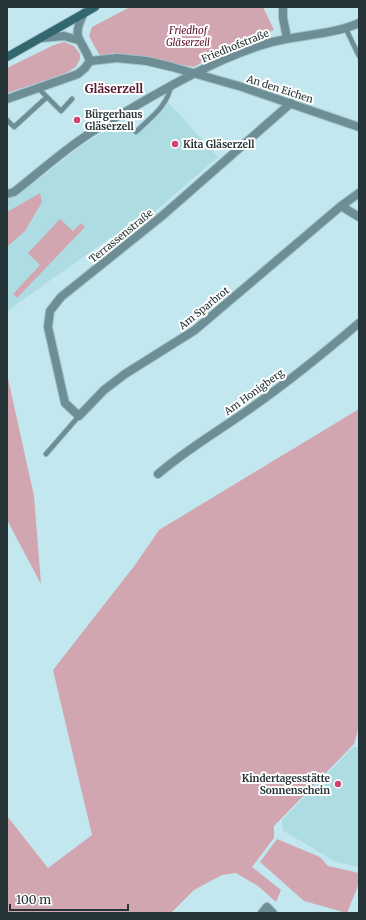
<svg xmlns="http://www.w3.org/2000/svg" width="366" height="920" font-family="Merriweather,serif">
<rect width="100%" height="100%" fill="#c3e7ee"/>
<!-- built -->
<path fill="#aedce3" d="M 168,102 L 218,157 L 124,238 L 120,234 L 116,237 L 114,235 L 7,311 L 7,199 L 22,192 L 81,146 L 105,131 L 126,120 L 135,135 L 163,110 Z
M 354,746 L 359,749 L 359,867 L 336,862 L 282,830 L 282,820 Z"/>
<!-- green -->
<path fill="#d2a6b0" d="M 130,7 L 263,7 L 274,30 L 232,45 L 194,67 L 114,53 L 100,56 L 89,36 L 92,27 Z
M 64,42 L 74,46 L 80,54 L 80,59 L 76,67 L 64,74 L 7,93 L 7,68 L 54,45 Z
M 40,193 L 42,202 L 25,231 L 7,247 L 7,212 Z
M 60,219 L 73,231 L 81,223 L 85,227 L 17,298 L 13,294 L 40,265 L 28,253 Z
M 7,374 L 34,496 L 41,584 L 7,520 Z
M 359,409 L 359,726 L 354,744 L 274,826 L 274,838 L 252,867 L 281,890 L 276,902 L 258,886 L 236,873 L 222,875 L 194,890 L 171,913 L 7,913 L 7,816 L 48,868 L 92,835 L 53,670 L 135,565 L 159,530 Z
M 277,839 L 320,857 L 328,866 L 359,873 L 359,883 L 347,913 L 304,901 L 260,862 Z"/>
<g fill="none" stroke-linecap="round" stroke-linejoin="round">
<!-- lane casing -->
<g stroke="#a4c3c9" stroke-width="6">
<path id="lane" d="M 346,29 L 359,56
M 39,89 L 61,111 L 72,99
M 7,120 L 14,127 L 47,97
M 136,132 C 150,118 168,106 171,85
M 46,454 L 79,416"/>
</g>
<!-- street casing -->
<g stroke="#a4c3c9" stroke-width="10">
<path id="street" d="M 283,7 L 283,18 L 287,38
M 84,13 C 70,40 82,38 90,61
M 41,38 L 64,36 L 78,40
M 90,61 L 117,58 L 147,61 L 172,67 L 242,87 L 359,127
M 7,99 L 78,74 L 85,68 L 90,61
M 291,103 L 162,216 L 61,297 L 50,311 L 48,327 L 65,403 L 79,416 L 104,390 L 125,374 L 195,330 L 341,206 L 359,193
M 7,194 L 14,192 C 36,175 57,156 80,140 C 97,128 114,118 132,108 C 173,84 214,61 259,46 C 292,34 327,37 359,23
M 341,206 L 359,217
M 158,474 C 187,449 220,430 251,408 C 288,382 324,353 359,323
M 262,913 L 267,907 L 273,913"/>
</g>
<!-- secondary casing -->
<g stroke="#a4c3c9" stroke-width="10">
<path id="secondary" d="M 7,57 L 95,7"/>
</g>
<!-- lane -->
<use href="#lane" stroke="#6d8e94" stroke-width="4.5"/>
<!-- street -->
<use href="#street" stroke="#6d8e94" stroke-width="8"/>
<!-- secondary -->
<use href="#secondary" stroke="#32676f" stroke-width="8"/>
</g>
<!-- markers -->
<g fill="#cf4272" stroke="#fff" stroke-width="1.5">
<circle cx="77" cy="120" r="4"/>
<circle cx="175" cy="144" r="4"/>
<circle cx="338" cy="784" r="4"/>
</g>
<g text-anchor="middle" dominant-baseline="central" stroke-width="4" stroke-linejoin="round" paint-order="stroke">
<!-- park labels -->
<g font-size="10" font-style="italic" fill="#5e0d2c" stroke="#fff">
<text x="188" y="30">Friedhof<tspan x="188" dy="12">Gläserzell</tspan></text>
</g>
<!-- street labels -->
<g font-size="10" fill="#263537" stroke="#fff">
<text transform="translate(235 46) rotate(-22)">Friedhofstraße</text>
<text transform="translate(280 89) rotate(18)">An den Eichen</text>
<text transform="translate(121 236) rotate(-39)">Terrassenstraße</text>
<text transform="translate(204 308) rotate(-39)">Am Sparbrot</text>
<text transform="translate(254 392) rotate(-36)">Am Honigberg</text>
</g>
<!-- poi labels -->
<g font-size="10" font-weight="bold" fill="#263537" stroke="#fff" text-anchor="start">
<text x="85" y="114">Bürgerhaus<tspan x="85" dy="12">Gläserzell</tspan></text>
<text x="183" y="144">Kita Gläserzell</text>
<text x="330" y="778" text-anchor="end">Kindertagesstätte<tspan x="330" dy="12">Sonnenschein</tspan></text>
</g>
<!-- quarter labels -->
<g font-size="12" font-weight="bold" fill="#59162d" stroke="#fff">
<text x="114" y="88">Gläserzell</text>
</g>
</g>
<!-- border -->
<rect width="366" height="920" fill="none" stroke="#263537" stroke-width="16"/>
<!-- scale -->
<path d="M10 904v6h118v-6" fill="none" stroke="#263537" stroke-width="2"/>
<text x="16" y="904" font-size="12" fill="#263537" stroke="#ffffff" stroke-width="3" paint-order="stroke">100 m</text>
</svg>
